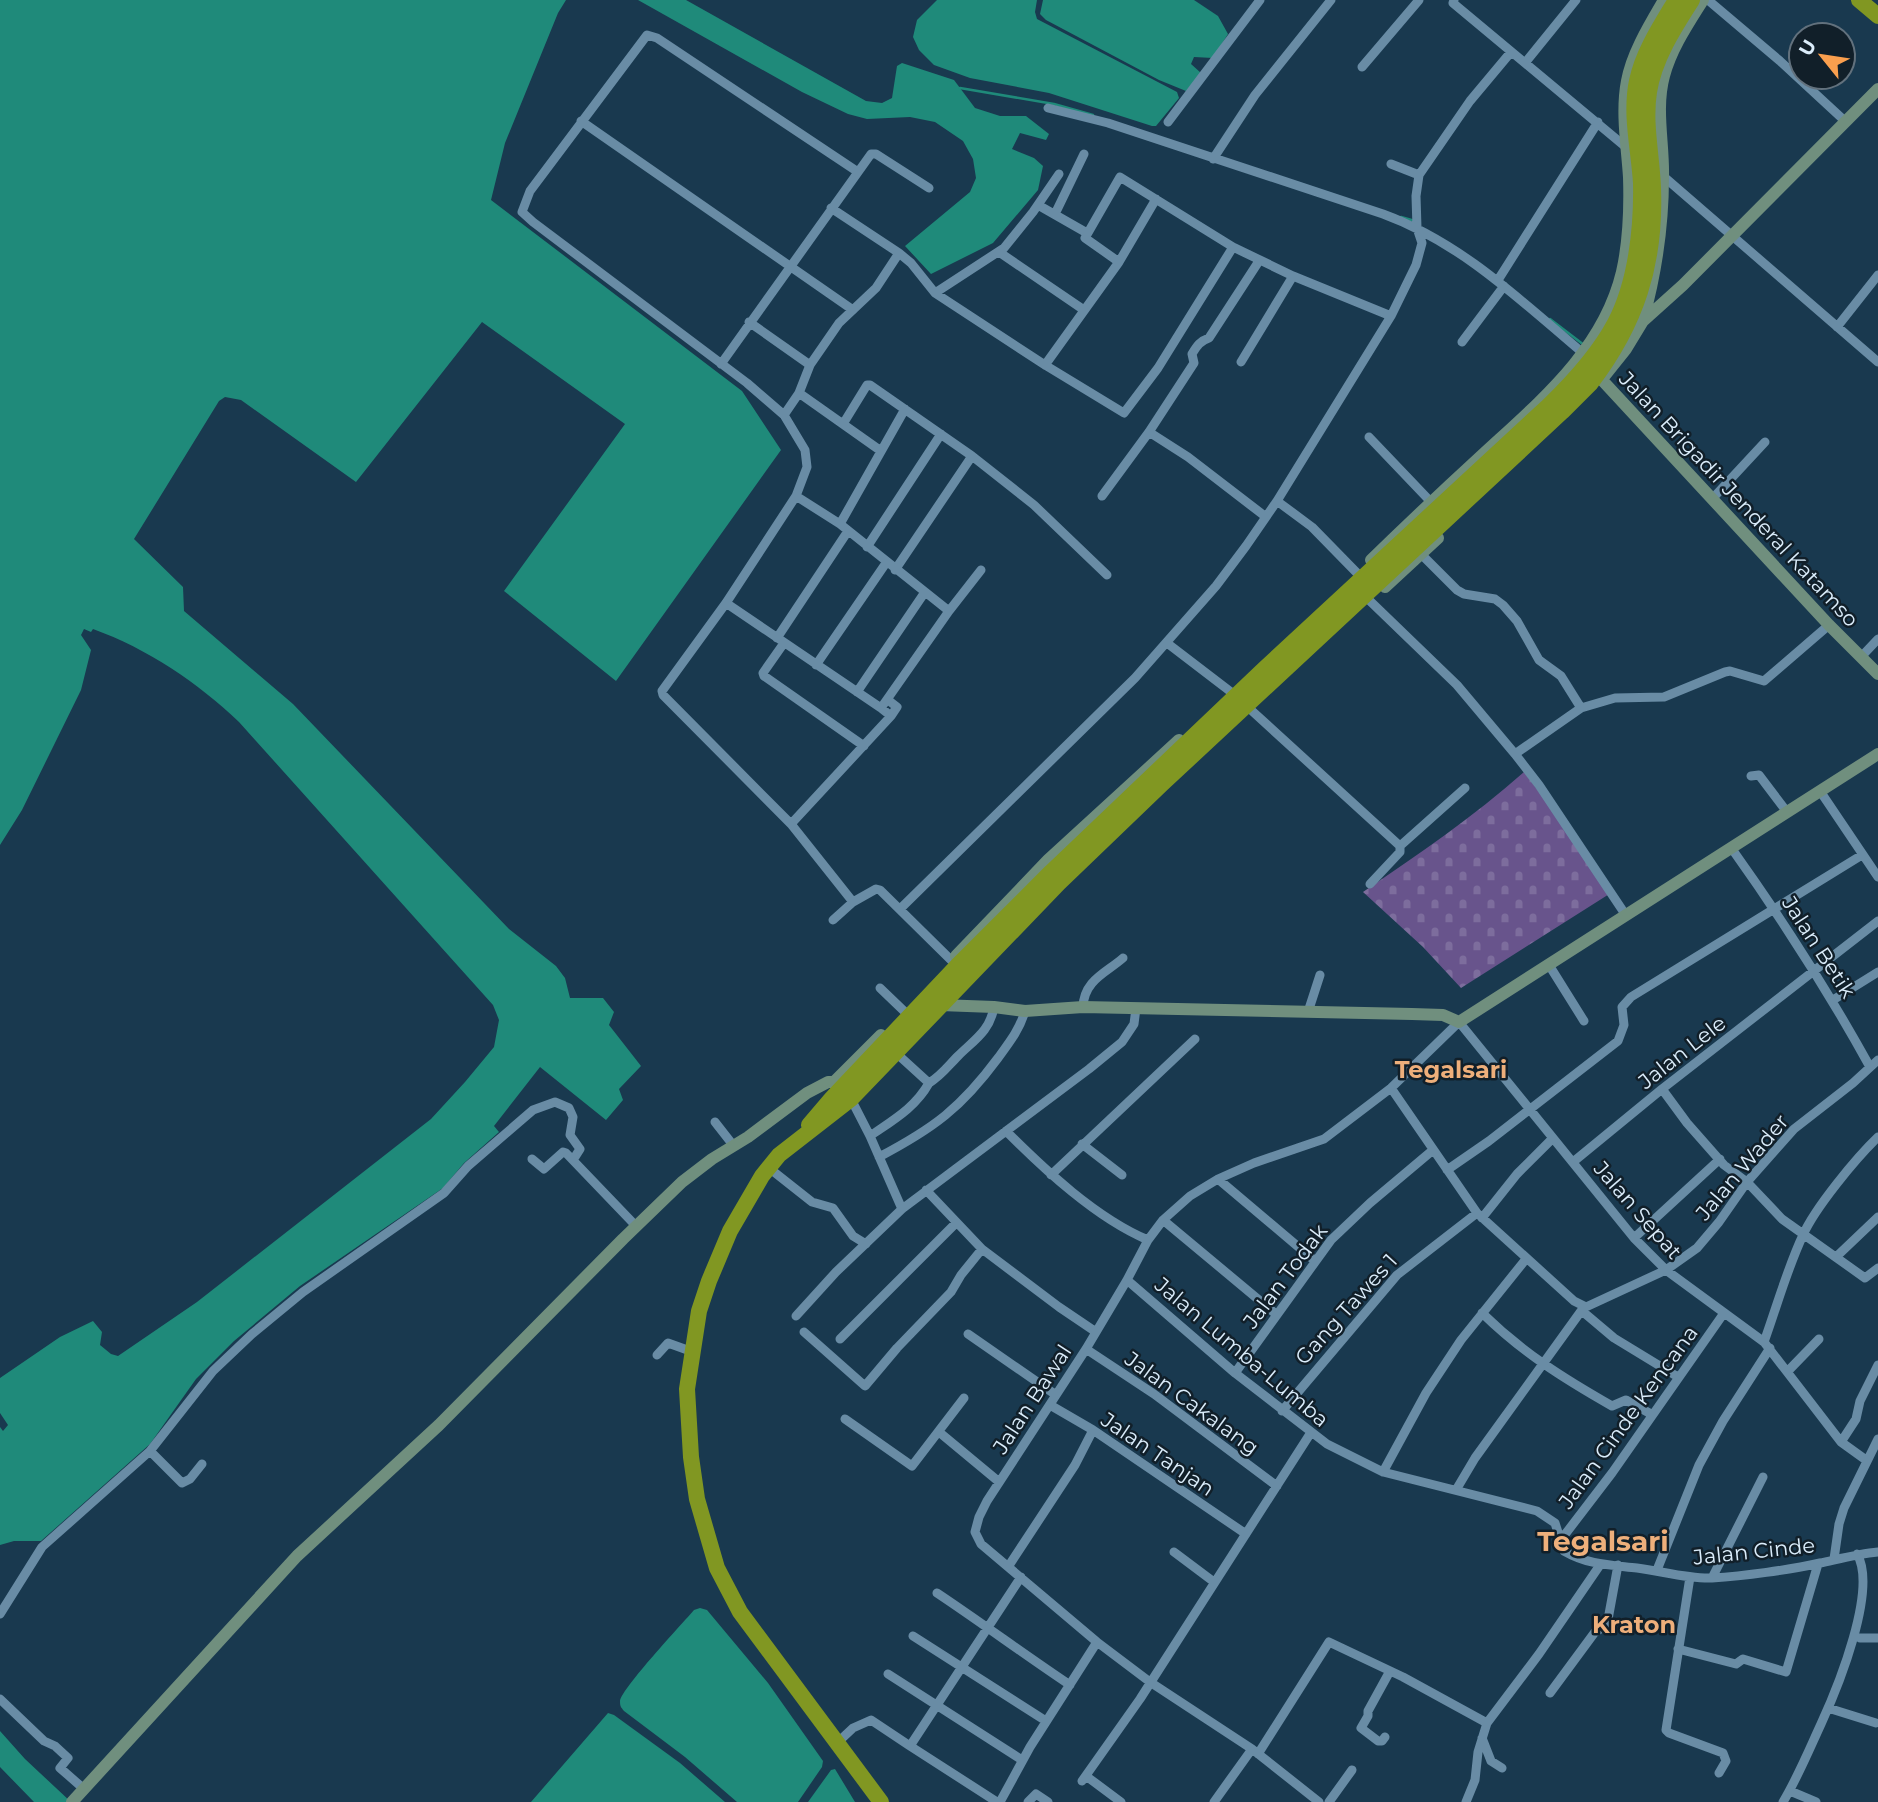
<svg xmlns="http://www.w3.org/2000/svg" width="1878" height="1802" font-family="Montserrat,sans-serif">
<defs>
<pattern id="cemetery-stones" width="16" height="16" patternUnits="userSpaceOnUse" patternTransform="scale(1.75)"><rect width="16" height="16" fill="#68548c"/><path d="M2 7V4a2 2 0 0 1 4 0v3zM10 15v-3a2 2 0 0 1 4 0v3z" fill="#7d6d9d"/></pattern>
</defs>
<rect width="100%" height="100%" fill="#19394f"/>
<!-- cemetery -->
<path fill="url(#cemetery-stones)" d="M 1524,772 L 1614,891 L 1461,988 L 1423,947 L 1363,892 C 1419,854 1473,817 1524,772 Z"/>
<!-- water -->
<path fill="#1f8a7a" d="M 0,0 L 566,0 L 558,13 L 505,143 L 491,200 L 742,391 L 781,450 L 616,681 L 504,591 L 625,424 L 482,322 L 356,482 L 241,400 L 225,397 L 219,401 L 134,539 L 183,587 L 184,611 L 293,704 L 509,929 L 556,966 L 565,978 L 570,998 L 603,998 L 614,1012 L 609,1025 L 641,1066 L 619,1089 L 623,1100 L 606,1120 L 540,1067 L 494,1126 L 499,1132 L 464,1163 L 443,1188 L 300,1286 L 234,1341 L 196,1379 L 150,1444 L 41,1541 L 14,1541 L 0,1545 L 0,1427 L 3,1431 L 8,1425 L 0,1413 L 0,1378 L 60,1337 L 93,1321 L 102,1332 L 100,1345 L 111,1354 L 118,1356 L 197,1302 L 431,1119 L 465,1082 L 494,1047 L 499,1020 L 493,1005 L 239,722 C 197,682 148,649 93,629 L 91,632 L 84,629 L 81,635 L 91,650 L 81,690 L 22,810 L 0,845 Z
M 638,0 L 686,0 L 866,101 L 882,103 L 892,98 L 897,66 L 902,63 L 954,80 L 975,108 L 1000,116 L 1026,116 L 1049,134 L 1046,140 L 1020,133 L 1012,149 L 1034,158 L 1043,166 L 1038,190 L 993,243 L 931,274 L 905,246 L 970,192 L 976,178 L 973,159 L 963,141 L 935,122 L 910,117 L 867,119 L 848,114 L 802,92 Z
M 937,0 L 1037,0 L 1035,12 L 1037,19 L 1177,92 L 1179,98 L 1156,126 L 1152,126 L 1049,93 L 970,78 L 934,65 L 919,50 L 913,37 L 917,20 Z
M 1043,0 L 1194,0 L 1218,16 L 1228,34 L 1213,58 L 1194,57 L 1191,64 L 1201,73 L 1186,91 L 1159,80 L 1046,20 L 1040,14 Z
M 700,1608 L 707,1610 L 768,1683 L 823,1761 L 822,1767 L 798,1802 L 737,1802 L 685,1757 L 624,1711 C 621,1707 620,1707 620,1701 C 622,1688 682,1624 694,1610 Z
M 608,1713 L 614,1715 L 680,1763 L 725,1802 L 531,1802 Z
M 0,1731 L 25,1759 L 71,1802 L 34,1802 L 0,1767 Z
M 835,1769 L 855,1802 L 808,1802 L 831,1770 Z"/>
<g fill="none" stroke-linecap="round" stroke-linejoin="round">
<!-- stream -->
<path stroke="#1f8a7a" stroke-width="2.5" d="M 960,88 L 1054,104 L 1093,115
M 1401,217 L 1415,221
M 1550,319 L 1584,345"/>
<!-- street -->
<path stroke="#698ca5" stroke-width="9" d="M 1454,0 L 1453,3 L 1627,148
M 1708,0 L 1780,61 L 1846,122
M 1525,63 L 1576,0
M 1362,67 L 1419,0
M 1048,108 L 1108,123 L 1383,214 C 1462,243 1521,301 1584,354
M 581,121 L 853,310
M 1168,122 L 1260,0
M 1213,159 L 1255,95 L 1331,0
M 1391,164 L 1419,175
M 858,172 L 657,38 L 647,35 L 530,191 L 522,212 L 533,222 L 747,383 L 784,415 L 805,450 L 807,467 L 796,496 L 726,603 L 662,691 L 663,695 L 791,824 L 853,902 L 876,889 L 880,890 L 952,961
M 1663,176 L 1878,362
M 1038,205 L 1087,233
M 1055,214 L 1084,154
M 1233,247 L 1293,276 L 1391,316
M 999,252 L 1084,310
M 899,253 L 911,263 L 935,293 L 1045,365 L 1124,413 L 1158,368 L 1233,247 L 1120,177 L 1085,238 L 1119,262
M 1498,280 L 1598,122
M 935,293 L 1004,248 L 1033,212 L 1059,174
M 749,322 L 810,365
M 1837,327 L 1878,275
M 1462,342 L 1504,286
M 1241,362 L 1293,276
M 721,364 L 871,154 L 876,154 L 929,188
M 1045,365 L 1119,262 L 1156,199
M 799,393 L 881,451
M 784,415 L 799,393 L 810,365 L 839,323 L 876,288 L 899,253 L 831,208
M 843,424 L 867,385 L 870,385 L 972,456 L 1034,505 L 1107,575
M 1149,432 L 1188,457 L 1266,517
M 1369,437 L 1431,502
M 796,496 L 840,524 L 949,611
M 1102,496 L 1149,432 L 1194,363 L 1192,354 C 1197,346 1200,341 1209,338 L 1259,261
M 1713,498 L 1765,442
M 1277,501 L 1312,527 L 1357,573
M 840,524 L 905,409
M 867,547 L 941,434
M 1421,554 L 1457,590 L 1464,594 L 1495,599 L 1503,605 L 1517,621 L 1539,660 L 1561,676 L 1581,708
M 895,570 L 972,456
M 1370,601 L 1457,685 L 1515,754 L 1539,785 L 1625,914
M 726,603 L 881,708 L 949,611 L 981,570
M 777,638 L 848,531
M 784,643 L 763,673 L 764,676 L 864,746
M 1167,643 L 1231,692
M 1861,657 L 1878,639
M 816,665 L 886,563
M 857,692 L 925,592
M 888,700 L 897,707 L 891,716
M 1251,710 L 1400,846 L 1465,788
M 1515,754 L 1581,708 L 1615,698 L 1664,697 L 1725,672 L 1730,671 L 1764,681 L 1829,625
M 1751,776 L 1759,775 L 1787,812
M 1820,791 L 1878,877
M 791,824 L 891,716 L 881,708
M 1732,849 C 1782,919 1828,991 1870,1067
M 1370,884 L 1400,852 L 1400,846
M 900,909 L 1135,678 L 1216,586 L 1246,546 L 1277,501 L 1391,316 L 1416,265 L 1422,243 L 1417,228 L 1416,196 L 1419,175 L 1470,101 L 1511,52
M 833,920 L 853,902
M 1549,965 L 1584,1021
M 880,988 L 905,1012
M 1833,1000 L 1878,972
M 1083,1007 C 1084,980 1106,973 1123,958
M 1308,1012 L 1320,975
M 895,1052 L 929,1083 C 941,1076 948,1066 958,1056 C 974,1040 990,1031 994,1007
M 1391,1088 L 1477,1213 L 1574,1301 L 1586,1307 L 1666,1270 L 1697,1248 L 1719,1222 L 1747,1182 L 1794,1129 L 1853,1083 L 1878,1060
M 1662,1089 L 1687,1123 L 1724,1165 L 1747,1182 L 1782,1219 L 1865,1278 L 1878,1268
M 851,1099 L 870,1136 L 902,1209
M 715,1122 L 733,1145
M 1006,1131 C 1045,1170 1096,1218 1148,1240
M 870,1136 C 893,1120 915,1108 929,1083
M 1082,1144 L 1122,1175
M 879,1157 C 934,1128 961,1108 998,1058 C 1009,1043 1020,1029 1025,1011
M 532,1159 L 544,1169 L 563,1152 L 566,1153 L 636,1226
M 1573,1162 L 1662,1089 L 1878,921
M 769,1168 L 812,1202 L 833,1208 L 853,1236 L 866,1244
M 1447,1170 L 1489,1141 L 1618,1041 L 1624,1025 L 1622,1007 L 1631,997 L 1862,855
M 1051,1175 L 1195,1039
M 1218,1179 L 1315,1261
M 926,1190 L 982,1249 L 1059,1307 L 1096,1332
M 1482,1218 L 1517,1174 L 1553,1138
M 1163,1220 L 1277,1315
M 1634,1238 L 1720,1159
M 1836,1257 L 1878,1217
M 1127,1280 L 1235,1373 L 1327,1444 L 1383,1472 L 1537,1511 L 1555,1523 L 1564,1551 C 1588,1565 1611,1565 1637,1568 C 1662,1571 1687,1579 1712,1578 C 1744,1576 1789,1570 1820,1563 C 1839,1559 1858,1554 1878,1552
M 1582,1311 L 1614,1338 L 1678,1377
M 1482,1313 C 1523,1353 1563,1378 1612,1406 L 1626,1400 L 1651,1414
M 796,1316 L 836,1272 L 902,1209 L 1089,1069 L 1122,1042 L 1134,1024 L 1136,1008
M 804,1332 L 865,1386 L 897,1348 L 951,1292 L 961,1275 L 982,1249
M 968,1334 L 1056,1395
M 840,1339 L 956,1223
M 1764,1342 C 1777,1306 1787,1269 1803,1235 C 1815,1208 1856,1158 1878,1137
M 1086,1349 L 1154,1394 L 1277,1486
M 657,1355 L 668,1343 L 693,1352
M 1788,1371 L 1819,1339
M 1235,1373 L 1331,1240 L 1370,1203 L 1433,1150
M 1050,1405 L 1093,1430 L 1246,1534
M 1282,1411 L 1397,1275 L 1477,1213
M 845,1419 L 912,1466 L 964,1398
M 939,1432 L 998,1481
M 1841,1442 L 1856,1419 L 1860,1401 L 1878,1365
M 150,1451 L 182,1483 L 190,1479 L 202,1464
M 1383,1472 L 1426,1393 L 1461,1340 L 1526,1259
M 1456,1490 L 1475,1458 L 1584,1307
M 1560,1541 L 1612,1473 L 1724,1313
M 1174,1552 L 1214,1582
M 1834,1559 L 1839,1524 L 1844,1508 L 1878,1439
M 1008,1567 L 1075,1465 L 1093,1430
M 1657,1570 L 1699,1465 L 1723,1421 L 1770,1348
M 1690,1577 L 1666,1730 L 1669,1733 L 1723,1753 L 1726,1761 L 1719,1773
M 1712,1578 L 1763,1477
M 937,1593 C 982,1623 1025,1655 1070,1685
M 0,1614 L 42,1547 L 150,1451 L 213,1371 L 252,1334 L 303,1292 L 444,1193 L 468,1166 L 533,1110 L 555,1102 L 569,1108 L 573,1117 L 570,1135 L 580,1149 L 573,1160
M 913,1636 L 1046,1721
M 1860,1638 L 1878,1638
M 1678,1649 L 1736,1664 L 1743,1659 L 1786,1672 L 1818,1564
M 888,1674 L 1022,1760
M 1550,1693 L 1595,1632 L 1607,1625 L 1618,1565
M 0,1699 L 44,1741 L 55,1746 L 68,1758 L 60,1768 L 84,1789
M 1828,1708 L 1876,1723
M 1385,1737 L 1382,1741 L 1378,1741 L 1361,1728 L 1368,1716 L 1368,1711 L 1390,1671
M 1482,1738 L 1491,1761 L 1502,1768
M 837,1743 L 853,1728 L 871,1720 L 910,1746
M 1258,1754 L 1329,1642 L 1403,1677 L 1487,1723
M 1086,1776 L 1121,1802
M 1082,1781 L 1140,1699 L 1310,1434
M 1790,1791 L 1816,1802
M 997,1802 L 910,1746 L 1021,1577
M 1000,1802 L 1030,1747 L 1097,1642
M 1028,1802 L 1036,1794 L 1048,1802
M 1214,1802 L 1252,1749
M 1319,1802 L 1252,1749 L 1150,1682 L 1097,1642 L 981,1544 L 975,1532 L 979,1517 L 987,1501 L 1086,1349 L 1127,1280 L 1148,1240 L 1163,1220 L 1190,1196 L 1218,1179 L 1254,1163 L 1324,1139 L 1391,1088 L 1459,1022 L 1634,1238 L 1666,1270 L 1764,1342 L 1841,1442 L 1866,1460
M 1329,1802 L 1352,1770
M 1466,1802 L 1475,1780 L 1478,1752 L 1487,1723 L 1539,1654 L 1600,1565
M 1783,1802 C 1798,1777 1809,1750 1821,1724 C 1838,1687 1878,1589 1857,1554"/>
<!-- secondary -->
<path stroke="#708f7e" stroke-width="12" d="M 1643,320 C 1656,273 1663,226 1663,177 C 1664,144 1655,109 1664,76 C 1671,49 1688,24 1703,0
M 1602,379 L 1626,349 L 1643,321 L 1683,285 L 1878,89
M 1602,380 L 1829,625 L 1878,674
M 1371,560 C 1407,525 1443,491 1479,458 C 1537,404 1603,352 1622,272 C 1629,241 1630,208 1629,177 C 1627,146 1621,112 1627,81 C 1632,53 1650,24 1664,0
M 1385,587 L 1438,538
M 956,956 L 1048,860 L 1179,740
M 940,1005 L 994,1007 L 1025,1011 L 1083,1007 L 1412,1014 L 1443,1015 L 1459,1022 L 1878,754
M 834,1082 L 881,1035
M 72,1802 L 297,1556 L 439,1425 L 623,1239 L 682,1182 L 712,1159 L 748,1137 L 807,1093 L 828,1082 L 834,1082 L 839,1086"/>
<!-- highway -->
<path stroke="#819722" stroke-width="16" d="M 1859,0 L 1878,16
M 809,1125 L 832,1098 L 956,967 L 1051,872 L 1264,669 L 1548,406 C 1573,382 1598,355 1615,323 C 1636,283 1642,228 1641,183 C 1639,150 1630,114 1637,81 C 1643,52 1661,25 1676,0
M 881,1802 L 740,1612 L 717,1568 L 697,1499 L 691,1457 L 687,1389 L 699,1311 L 709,1281 L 730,1231 L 762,1176 L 779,1155 L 851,1099 L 1059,883 L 1162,784 L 1562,412 L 1591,383 C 1636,324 1656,264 1653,188 C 1652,157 1644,123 1649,92 C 1654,59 1674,28 1692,0"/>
</g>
<g text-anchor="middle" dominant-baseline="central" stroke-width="5" stroke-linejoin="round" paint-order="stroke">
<!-- street labels -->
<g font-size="21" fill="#dbedfb" stroke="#111f29">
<text transform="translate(1739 499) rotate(47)">Jalan Brigadir Jenderal Katamso</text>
<text transform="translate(1819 947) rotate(57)">Jalan Betik</text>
<text transform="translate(1682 1052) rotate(-38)">Jalan Lele</text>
<text transform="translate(1742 1167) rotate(-50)">Jalan Wader</text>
<text transform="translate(1638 1210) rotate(49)">Jalan Sepat</text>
<text transform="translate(1285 1276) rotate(-53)">Jalan Todak</text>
<text transform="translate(1346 1309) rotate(-48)">Gang Tawes 1</text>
<text transform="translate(1242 1352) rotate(40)">Jalan Lumba-Lumba</text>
<text transform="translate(1032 1399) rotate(-57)">Jalan Bawal</text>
<text transform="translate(1192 1403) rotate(36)">Jalan Cakalang</text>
<text transform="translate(1628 1417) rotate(-54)">Jalan Cinde Kencana</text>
<text transform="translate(1158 1454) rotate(34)">Jalan Tanjan</text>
<text transform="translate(1754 1551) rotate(-6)">Jalan Cinde</text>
</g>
<!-- quarter labels -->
<g font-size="24" font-weight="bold" fill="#eeaf7b" stroke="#111f29">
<text x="1451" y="1069">Tegalsari</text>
<text x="1634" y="1624">Kraton</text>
</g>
<!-- district labels -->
<g font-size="28" font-weight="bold" fill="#eeaf7b" stroke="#111f29">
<text x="1603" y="1541">Tegalsari</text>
</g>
</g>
<!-- north arrow -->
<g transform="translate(1822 56) rotate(300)"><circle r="33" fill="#111f29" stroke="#62717d" stroke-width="2"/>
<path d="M0-5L12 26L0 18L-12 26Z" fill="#fa9f4e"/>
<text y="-10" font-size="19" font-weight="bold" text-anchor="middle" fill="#dbedfb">U</text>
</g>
</svg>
